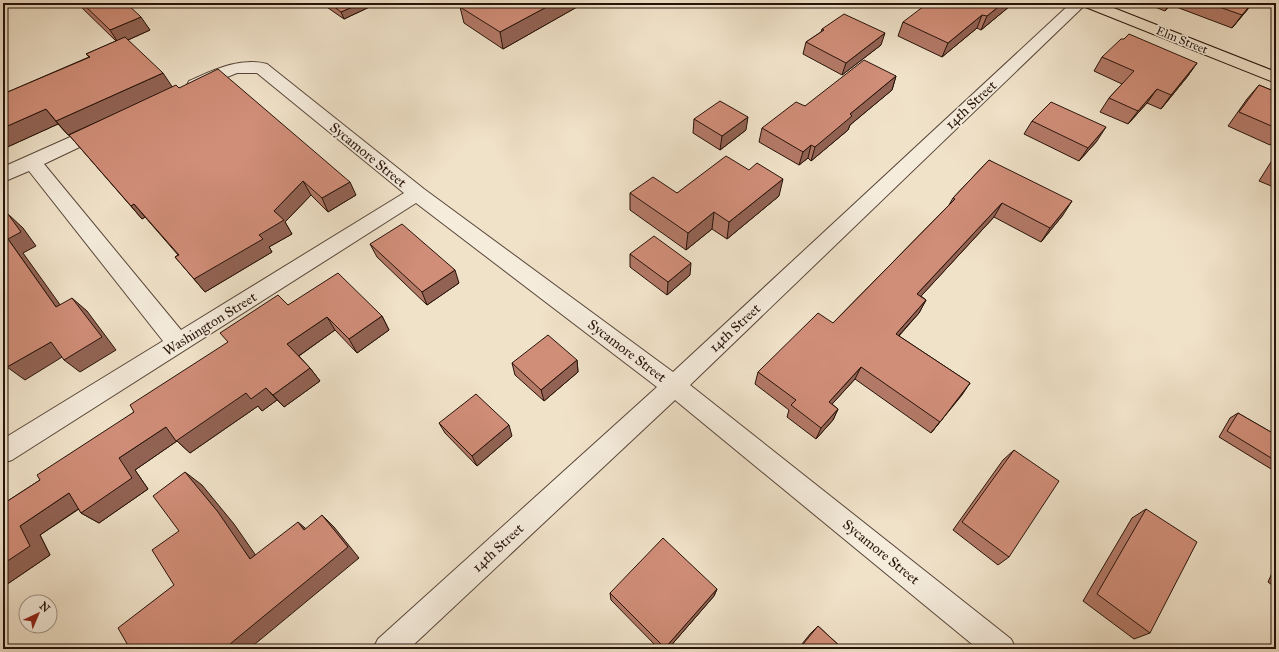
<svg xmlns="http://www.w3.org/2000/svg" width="1279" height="652" font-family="'IM FELL Great Primer',serif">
<rect width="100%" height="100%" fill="#f0e2c9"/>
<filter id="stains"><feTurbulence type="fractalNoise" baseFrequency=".005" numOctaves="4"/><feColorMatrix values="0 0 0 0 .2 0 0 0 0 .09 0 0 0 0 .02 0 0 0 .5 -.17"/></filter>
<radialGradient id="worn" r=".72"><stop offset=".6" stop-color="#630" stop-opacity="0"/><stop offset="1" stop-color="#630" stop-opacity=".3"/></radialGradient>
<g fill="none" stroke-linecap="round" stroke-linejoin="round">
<!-- minor casing -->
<g stroke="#584639" stroke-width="2">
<path id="minor" d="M 1071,3 L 1087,3 L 690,385 L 1011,639 L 1016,649 L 978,649 L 675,400 L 409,649 L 373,649 L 378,639 L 657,387 L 416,203 L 12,460 L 3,463 L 3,439 L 163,341 L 29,171 L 3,182 L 3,167 L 95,126 L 101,124 L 107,126 L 110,130 L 107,134 L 44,164 L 181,330 L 404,193 L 257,73 L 237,73 L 195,90 L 189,89 L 187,85 L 189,81 C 214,70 239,57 267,64 L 424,189 L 673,372 Z"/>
</g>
<!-- major casing -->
<g stroke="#261209" stroke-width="2">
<path id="major" d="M 1081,3 L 1101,3 L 1276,72 L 1276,83 L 1083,6 Z"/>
</g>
<!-- minor -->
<use href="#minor" fill="#f5ecdc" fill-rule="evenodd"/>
<!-- major -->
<use href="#major" fill="#f0e2c9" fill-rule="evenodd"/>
</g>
<!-- wall -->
<path fill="#b37967" stroke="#261209" d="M 77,3 L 126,3 L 150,30 L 128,40 L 172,87 L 179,88 L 356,195 L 328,212 L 311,195 L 285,222 L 292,234 L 269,247 L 272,252 L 205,292 L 175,257 L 178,255 L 145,217 L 142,219 L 69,135 L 68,135 L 58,124 L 3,149 L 3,94 L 89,57 L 86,54 L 116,41 Z
M 321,3 L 378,3 L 344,19 Z
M 469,3 L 584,3 L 503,49 L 464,23 L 460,7 Z
M 1145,3 L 1253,3 L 1232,28 L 1171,5 L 1165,11 Z
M 1010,6 L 981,30 L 977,28 L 942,57 L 898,36 L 903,22 Z
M 822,29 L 881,45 L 842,75 L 803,54 L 806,42 L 821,32 Z
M 1102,57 L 1197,63 L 1187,77 L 1161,109 L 1147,103 L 1128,124 L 1100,112 L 1109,98 L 1122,84 L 1094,71 Z
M 896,76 L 892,90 L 850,125 L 848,130 L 811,161 L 808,158 L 799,165 L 759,142 L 762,128 L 805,106 Z
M 1259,85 L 1276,92 L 1276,138 L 1270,145 L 1228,126 L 1247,99 Z
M 694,119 L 746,130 L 720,150 L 693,133 Z
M 1032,121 L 1097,141 L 1079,161 L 1024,134 Z
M 1276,154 L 1276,188 L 1259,181 Z
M 989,160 L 1063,215 L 1041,242 L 994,217 L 921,296 L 926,300 L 919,313 L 899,336 L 970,383 L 931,433 L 855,379 L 832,404 L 838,409 L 833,420 L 816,439 L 787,417 L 789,410 L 755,384 L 758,372 L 833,323 L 949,205 L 953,198 Z
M 630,193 L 677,193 L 779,196 L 727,239 L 712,229 L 686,250 L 630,210 Z
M 370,244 L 459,283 L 427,305 L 377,257 Z
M 630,254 L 690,275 L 667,295 L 630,267 Z
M 288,305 L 382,316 L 389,330 L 357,353 L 335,330 L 299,356 L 310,368 L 320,381 L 284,407 L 277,400 L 262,411 L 258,406 L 190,453 L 177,441 L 135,470 L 148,489 L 99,523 L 81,513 L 79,509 L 40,535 L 50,555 L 3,587 L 3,504 L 40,480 L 134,412 Z
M 577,360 L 578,372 L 544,401 L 515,375 L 512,363 Z
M 1238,413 L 1276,435 L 1276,472 L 1219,437 L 1230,418 Z
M 439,423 L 512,436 L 477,466 L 445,433 Z
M 1014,450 L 1009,557 L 998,565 L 953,530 L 1003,460 Z
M 1146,509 L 1150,633 L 1134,639 L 1083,601 L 1132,518 Z
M 1276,564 L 1276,588 L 1268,582 Z
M 717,589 L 714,596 L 668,649 L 659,649 L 611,600 L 610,593 Z
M 818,626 L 843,649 L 798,649 L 810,634 Z"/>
<!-- shaded-wall -->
<path fill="#926354" stroke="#261209" d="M 361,3 L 378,3 L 344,19 L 341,12 Z
M 554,3 L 584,3 L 503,49 L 500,32 Z
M 1003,3 L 1011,3 L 1010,6 L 981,30 L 987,16 Z
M 1170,3 L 1172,3 L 1165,11 Z
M 1252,3 L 1253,3 L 1232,28 L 1242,15 Z
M 982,15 L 977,28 L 942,57 L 948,43 Z
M 141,17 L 150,30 L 119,44 L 110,30 Z
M 885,33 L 881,45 L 842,75 L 846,63 Z
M 1197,63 L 1187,77 L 1161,109 L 1171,95 Z
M 163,73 L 173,88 L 68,135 L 56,121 Z
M 896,76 L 892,90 L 850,125 L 848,130 L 811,161 L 815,147 L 850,114 Z
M 1157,89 L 1147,103 L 1128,124 L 1138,111 Z
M 46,109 L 58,124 L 3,149 L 3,128 Z
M 748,117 L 746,130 L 720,150 L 722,136 Z
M 1106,127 L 1097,141 L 1079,161 L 1088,148 Z
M 811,145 L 808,158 L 799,165 L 803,152 Z
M 783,179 L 779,196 L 727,239 L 729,222 Z
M 303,181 L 311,195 L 285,222 L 292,234 L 269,247 L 272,252 L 205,292 L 194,279 L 259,235 L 274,211 Z
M 350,182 L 356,195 L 328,212 L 322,198 Z
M 1072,201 L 1063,215 L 1041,242 L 1050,228 Z
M 1002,203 L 994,217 L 911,307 L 917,294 Z
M 134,204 L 145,217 L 142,219 L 131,206 Z
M 3,208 L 19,230 L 3,214 Z
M 714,212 L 712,229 L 686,250 L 688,233 Z
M 8,214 L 23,228 L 36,246 L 23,253 L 71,320 L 56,307 L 8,239 Z
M 691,263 L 690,275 L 667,295 L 668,282 Z
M 455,270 L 459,283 L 427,305 L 422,292 Z
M 72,298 L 87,311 L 116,350 L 80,372 L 64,360 Z
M 926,300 L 919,313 L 889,346 L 896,334 Z
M 382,316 L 389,330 L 357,353 L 349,339 Z
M 327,317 L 335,330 L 297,357 L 287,344 Z
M 51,342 L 67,354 L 25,380 L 7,367 Z
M 577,360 L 578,372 L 544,401 L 541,390 Z
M 861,367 L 855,379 L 824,413 L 829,402 Z
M 310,368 L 320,381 L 284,407 L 273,395 Z
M 970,383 L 962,395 L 931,433 L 940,422 Z
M 266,388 L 277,400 L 262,411 L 258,406 L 190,453 L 177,441 L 135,470 L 148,489 L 99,523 L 81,513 L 119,458 L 166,427 L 246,393 Z
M 838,409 L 833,420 L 816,439 L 821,428 Z
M 509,425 L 512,436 L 477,466 L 472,456 Z
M 185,472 L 202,485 L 234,524 L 266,570 L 250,559 Z
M 69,493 L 87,503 L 40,535 L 50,555 L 3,587 L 3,564 L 20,526 Z
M 322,515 L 334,527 L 359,558 L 249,649 L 233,649 L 230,644 Z
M 298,522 L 311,533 L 304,530 Z
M 717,589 L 714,596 L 668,649 L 664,649 Z"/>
<!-- building -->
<path fill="#d08d78" stroke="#261209" d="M 82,3 L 126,3 L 141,17 L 110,30 Z
M 329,3 L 361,3 L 341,12 Z
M 469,3 L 554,3 L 500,32 L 460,7 Z
M 928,3 L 1003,3 L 987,16 L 982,15 L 948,43 L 903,22 Z
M 1208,3 L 1252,3 L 1242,15 Z
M 844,14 L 885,33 L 846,63 L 806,42 L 824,30 L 822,29 Z
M 1129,34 L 1197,63 L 1171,95 L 1157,89 L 1138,111 L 1109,98 L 1134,71 L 1102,57 L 1121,39 L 1124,39 Z
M 125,37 L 163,73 L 56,121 L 46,109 L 3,128 L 3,94 L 90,57 L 86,54 Z
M 864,60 L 896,76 L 850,114 L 852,116 L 815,147 L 811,145 L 803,152 L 762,128 L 796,102 L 805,106 Z
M 218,69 L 350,182 L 322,198 L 303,181 L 274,211 L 284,220 L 259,235 L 263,239 L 194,279 L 175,257 L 179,255 L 134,204 L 131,206 L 69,135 L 176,85 L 179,88 Z
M 1259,85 L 1276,92 L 1276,128 L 1239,112 Z
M 720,101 L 748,117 L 722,136 L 694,119 Z
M 1051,102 L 1106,127 L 1088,148 L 1032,121 Z
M 726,156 L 749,170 L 757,163 L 783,179 L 729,222 L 714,212 L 688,233 L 630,193 L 653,177 L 677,193 Z
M 989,160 L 1072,201 L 1050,228 L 1002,203 L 917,294 L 926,300 L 896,334 L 970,383 L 940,422 L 861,367 L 829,402 L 838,409 L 821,428 L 791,405 L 796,400 L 758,372 L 818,313 L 833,323 L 955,199 L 953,198 Z
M 1276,160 L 1276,169 L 1272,167 Z
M 3,214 L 4,215 L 8,214 L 21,232 L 8,239 L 56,307 L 72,298 L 102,337 L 64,360 L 51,342 L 7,367 L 3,360 Z
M 402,224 L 455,270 L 422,292 L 370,244 Z
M 654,236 L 691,263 L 668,282 L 630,254 Z
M 338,273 L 382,316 L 349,339 L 327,317 L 287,344 L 310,368 L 273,395 L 266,388 L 251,399 L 246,393 L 176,441 L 166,427 L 119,458 L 132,478 L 81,513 L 69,493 L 20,526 L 30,546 L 3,564 L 3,504 L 40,480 L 37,475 L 134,412 L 130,405 L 228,342 L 220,333 L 278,295 L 288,305 Z
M 548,335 L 577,360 L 541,390 L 512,363 Z
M 476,394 L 509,425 L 472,456 L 439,423 Z
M 1238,413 L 1276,435 L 1276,461 L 1227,431 Z
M 1014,450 L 1059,481 L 1009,557 L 962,522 Z
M 185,472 L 218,512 L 250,559 L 298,522 L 304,530 L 322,515 L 348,547 L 230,644 L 233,649 L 130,649 L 118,628 L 174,585 L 152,550 L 179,531 L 153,496 Z
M 1146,509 L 1197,542 L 1150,633 L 1097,594 Z
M 663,538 L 717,589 L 665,648 L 610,593 Z
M 818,626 L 843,649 L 799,649 Z
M 492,645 L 495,649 L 488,649 Z"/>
<g text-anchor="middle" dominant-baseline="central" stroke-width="3.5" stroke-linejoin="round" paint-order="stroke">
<!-- far-street labels -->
<g font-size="12" fill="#261209" stroke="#f5ecdc">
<text transform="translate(1182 40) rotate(22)">Elm Street</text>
</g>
<!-- street labels -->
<g font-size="14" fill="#261209" stroke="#f5ecdc">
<text transform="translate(971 105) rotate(-43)">14th Street</text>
<text transform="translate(368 155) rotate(39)">Sycamore Street</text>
<text transform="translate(210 324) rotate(-32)">Washington Street</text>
<text transform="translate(735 328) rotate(-43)">14th Street</text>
<text transform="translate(627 351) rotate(37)">Sycamore Street</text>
<text transform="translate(498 548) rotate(-43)">14th Street</text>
<text transform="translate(881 552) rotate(39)">Sycamore Street</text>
</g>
</g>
<!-- margin -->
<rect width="1279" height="652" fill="none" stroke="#f0e2c9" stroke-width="16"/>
<rect x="4" y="4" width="1271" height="644" fill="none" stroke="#261209" stroke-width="2"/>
<rect x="8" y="8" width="1263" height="636" fill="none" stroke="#261209"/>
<!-- north arrow -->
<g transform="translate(38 614) rotate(44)"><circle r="19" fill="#f5ecdc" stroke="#a29588"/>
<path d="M0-3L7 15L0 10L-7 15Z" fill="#8f2418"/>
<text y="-6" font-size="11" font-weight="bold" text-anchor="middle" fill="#261209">N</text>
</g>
<rect width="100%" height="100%" filter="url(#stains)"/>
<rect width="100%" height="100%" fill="url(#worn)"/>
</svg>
